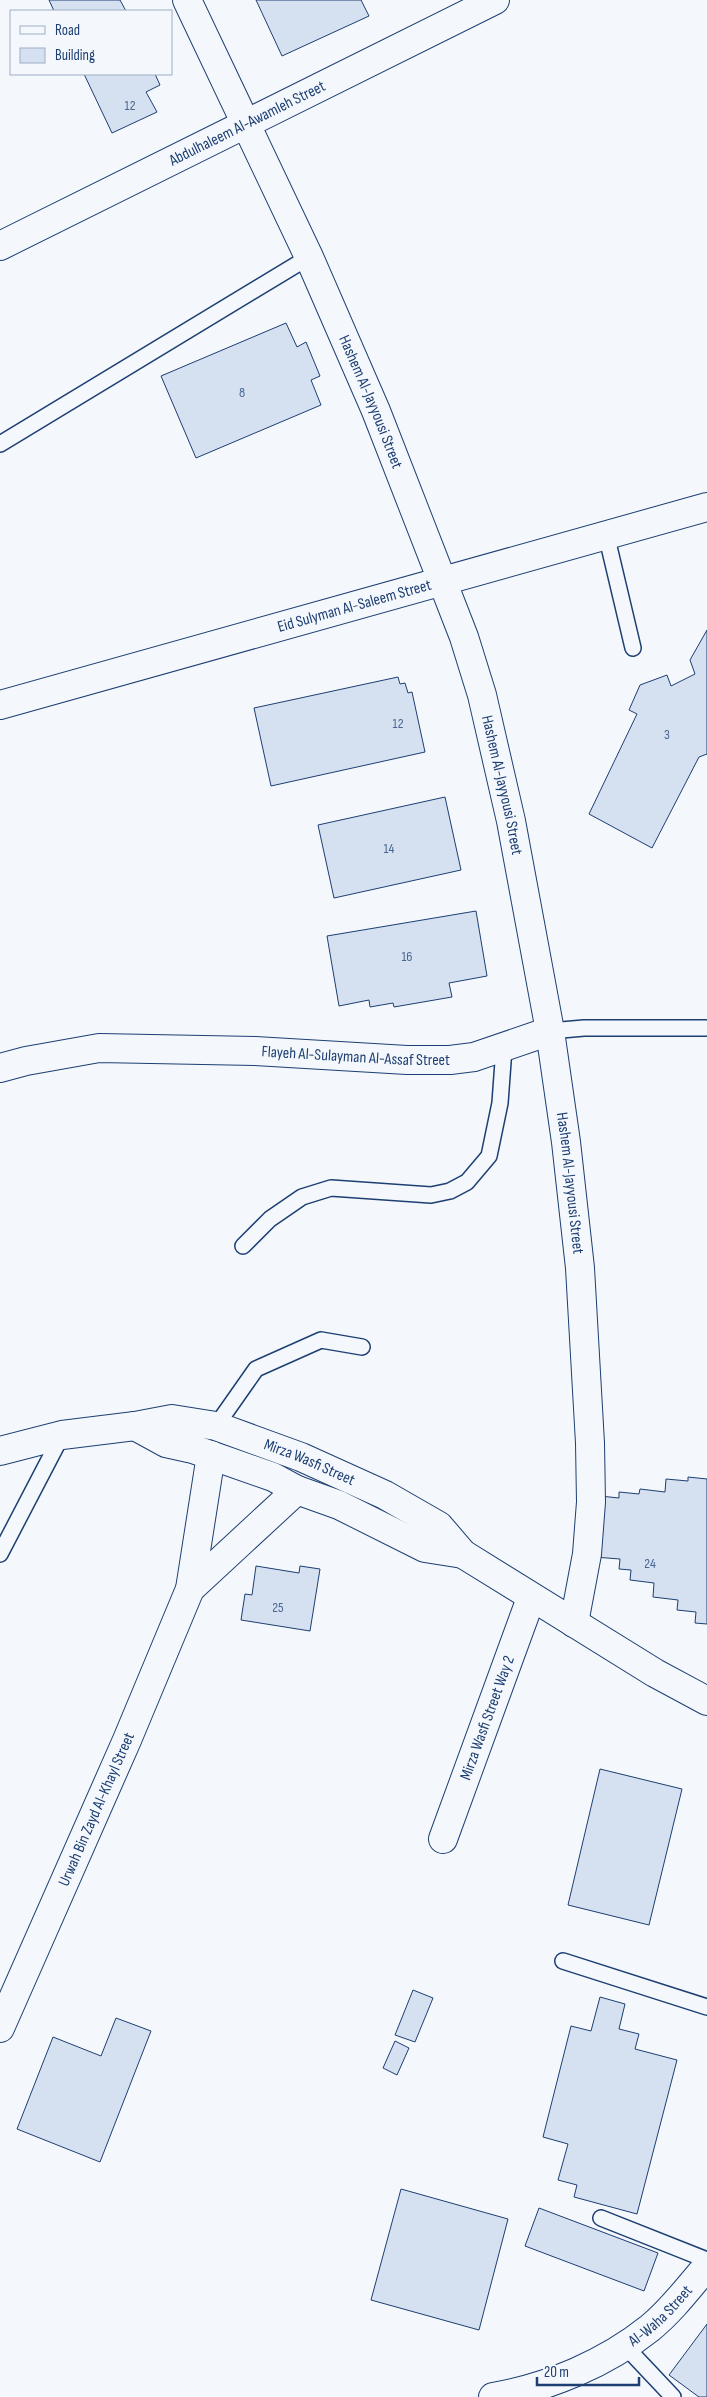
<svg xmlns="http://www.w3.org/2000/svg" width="707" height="2397" font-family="'Sofia Sans Condensed',sans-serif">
<rect width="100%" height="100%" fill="#f4f7fb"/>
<!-- building -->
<path fill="#d5e0f0" stroke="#1d3f73" d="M 49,0 L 120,0 L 126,11 L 54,11 Z
M 256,0 L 361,0 L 369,16 L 282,56 Z
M 84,74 L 155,74 L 160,85 L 146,92 L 157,112 L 112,133 Z
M 286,323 L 297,347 L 306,342 L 320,376 L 311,380 L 321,405 L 196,458 L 161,376 Z
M 707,630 L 707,754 L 699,757 L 652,848 L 589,814 L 637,714 L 629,710 L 640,685 L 667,675 L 671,686 L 695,674 L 690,660 Z
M 398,677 L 400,684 L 405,683 L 408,693 L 412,692 L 425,752 L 271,786 L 254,708 Z
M 445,797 L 461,870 L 334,898 L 318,825 Z
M 476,911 L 487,976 L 449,983 L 452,997 L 394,1007 L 393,1003 L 370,1007 L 369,1000 L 339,1006 L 327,936 Z
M 688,1477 L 707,1479 L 707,1624 L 695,1623 L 696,1612 L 677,1610 L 678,1600 L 653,1597 L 654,1583 L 630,1580 L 631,1570 L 619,1569 L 620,1559 L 594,1557 L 600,1496 L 619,1498 L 619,1492 L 639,1494 L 640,1489 L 665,1492 L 666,1479 L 688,1481 Z
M 256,1566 L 299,1573 L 300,1566 L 320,1569 L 310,1631 L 241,1620 L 245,1594 L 252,1595 Z
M 600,1769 L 682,1789 L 649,1925 L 568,1905 Z
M 413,1990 L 433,1998 L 415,2042 L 395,2035 Z
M 600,1997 L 625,2004 L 619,2029 L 639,2034 L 635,2049 L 677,2060 L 637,2214 L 574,2197 L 577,2185 L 558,2180 L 568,2144 L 543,2137 L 571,2026 L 591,2031 Z
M 116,2018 L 151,2031 L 100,2162 L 17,2129 L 53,2037 L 101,2056 Z
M 395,2041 L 409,2048 L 397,2075 L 383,2068 Z
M 401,2189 L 508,2219 L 479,2330 L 371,2300 Z
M 539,2208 L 658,2253 L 644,2291 L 525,2246 Z
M 707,2324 L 707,2397 L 699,2397 L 669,2375 Z"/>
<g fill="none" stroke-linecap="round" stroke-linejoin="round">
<!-- lane casing -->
<g stroke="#1d3f73" stroke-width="18">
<path id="lane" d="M 0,444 L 309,257
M 606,534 L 633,648
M 550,1031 L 584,1028 L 707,1028
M 243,1246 L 270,1219 L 302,1197 L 331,1188 L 431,1195 L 450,1191 L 467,1182 L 489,1156 L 500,1103 L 504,1048
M 216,1426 L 256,1369 L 321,1340 L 362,1347
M 0,1554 L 62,1435
M 563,1961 L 707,2007
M 601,2218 L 707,2260
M 624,2345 L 673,2397"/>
</g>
<!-- street casing -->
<g stroke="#1d3f73" stroke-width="30">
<g id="street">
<path id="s1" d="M 187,0 L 309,257 L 376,411 L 464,637 L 482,695 L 511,821 L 550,1031 L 566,1142 L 580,1268 L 590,1443 L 591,1502 L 587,1554 L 574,1623"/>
<path id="s2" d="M 0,246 L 495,0"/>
<path id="s3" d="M 0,705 L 707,507"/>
<path id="s4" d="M 0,1068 L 26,1061 L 99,1048 L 255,1051 L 407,1060 L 450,1060 L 474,1057 L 550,1031"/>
<path id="s5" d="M 443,1839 L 531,1598"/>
<path id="s6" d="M 493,2397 C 549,2387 605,2364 650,2328 C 672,2310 689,2287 707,2266"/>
</g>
</g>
<!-- secondary casing -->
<g stroke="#1d3f73" stroke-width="30">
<g id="secondary">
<path d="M 135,1426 L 166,1443 L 193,1449 L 273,1477 L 297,1490 L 339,1505 L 425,1548 L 463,1554"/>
<path id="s7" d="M 0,1451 L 62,1435 L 135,1426 L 172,1419 L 216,1426 L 301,1457 L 385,1495 L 439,1526 L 463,1554 L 655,1673 L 707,1701"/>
<path d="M 190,1589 L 297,1490"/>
<path id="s8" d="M 0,2028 L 127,1740 L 190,1589 L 211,1455"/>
</g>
</g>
<!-- lane -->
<use href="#lane" stroke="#f4f7fb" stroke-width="15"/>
<!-- street -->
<use href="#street" stroke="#f4f7fb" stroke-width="28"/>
<!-- secondary -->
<use href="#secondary" stroke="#f4f7fb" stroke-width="28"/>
</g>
<g text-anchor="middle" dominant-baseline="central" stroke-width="4" stroke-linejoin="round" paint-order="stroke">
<!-- number labels -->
<g font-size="14" fill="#4b6792">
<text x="130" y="105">12</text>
<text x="242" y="392">8</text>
<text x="398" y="723">12</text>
<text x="667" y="734">3</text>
<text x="389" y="848">14</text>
<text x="407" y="956">16</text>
<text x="650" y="1563">24</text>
<text x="278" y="1607">25</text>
</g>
<!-- street labels -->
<g font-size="16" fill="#1d3f73" stroke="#f4f7fb">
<text stroke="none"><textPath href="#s2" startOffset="276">Abdulhaleem Al-Awamleh Street</textPath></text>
<text stroke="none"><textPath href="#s1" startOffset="442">Hashem Al-Jayyousi Street</textPath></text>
<text stroke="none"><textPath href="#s3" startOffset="368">Eid Sulyman Al-Saleem Street</textPath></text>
<text stroke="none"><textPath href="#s1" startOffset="848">Hashem Al-Jayyousi Street</textPath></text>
<text stroke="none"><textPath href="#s4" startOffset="358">Flayeh Al-Sulayman Al-Assaf Street</textPath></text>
<text stroke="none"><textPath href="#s1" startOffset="1252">Hashem Al-Jayyousi Street</textPath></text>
<text stroke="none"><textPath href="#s7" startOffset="320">Mirza Wasfi Street</textPath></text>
<text stroke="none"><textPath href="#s5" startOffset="129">Mirza Wasfi Street Way 2</textPath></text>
<text stroke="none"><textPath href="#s8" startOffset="239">Urwah Bin Zayd Al-Khayl Street</textPath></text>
<text stroke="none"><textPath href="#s6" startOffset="189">Al-Waha Street</textPath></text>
</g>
</g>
<!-- legend -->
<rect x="10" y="10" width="162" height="65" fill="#f4f7fb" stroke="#9eadc5"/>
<rect x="20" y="26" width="25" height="8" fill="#f4f7fb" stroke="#9eadc5"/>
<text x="55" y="35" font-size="15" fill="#1d3f73">Road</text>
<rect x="20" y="48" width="25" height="15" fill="#d5e0f0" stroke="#9eadc5"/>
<text x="55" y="60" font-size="15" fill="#1d3f73">Building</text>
<!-- scale -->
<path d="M537 2377v8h102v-8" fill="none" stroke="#1d3f73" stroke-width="2.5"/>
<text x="544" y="2377" font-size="15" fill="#1d3f73" stroke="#f4f7fb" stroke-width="4" paint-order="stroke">20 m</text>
</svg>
